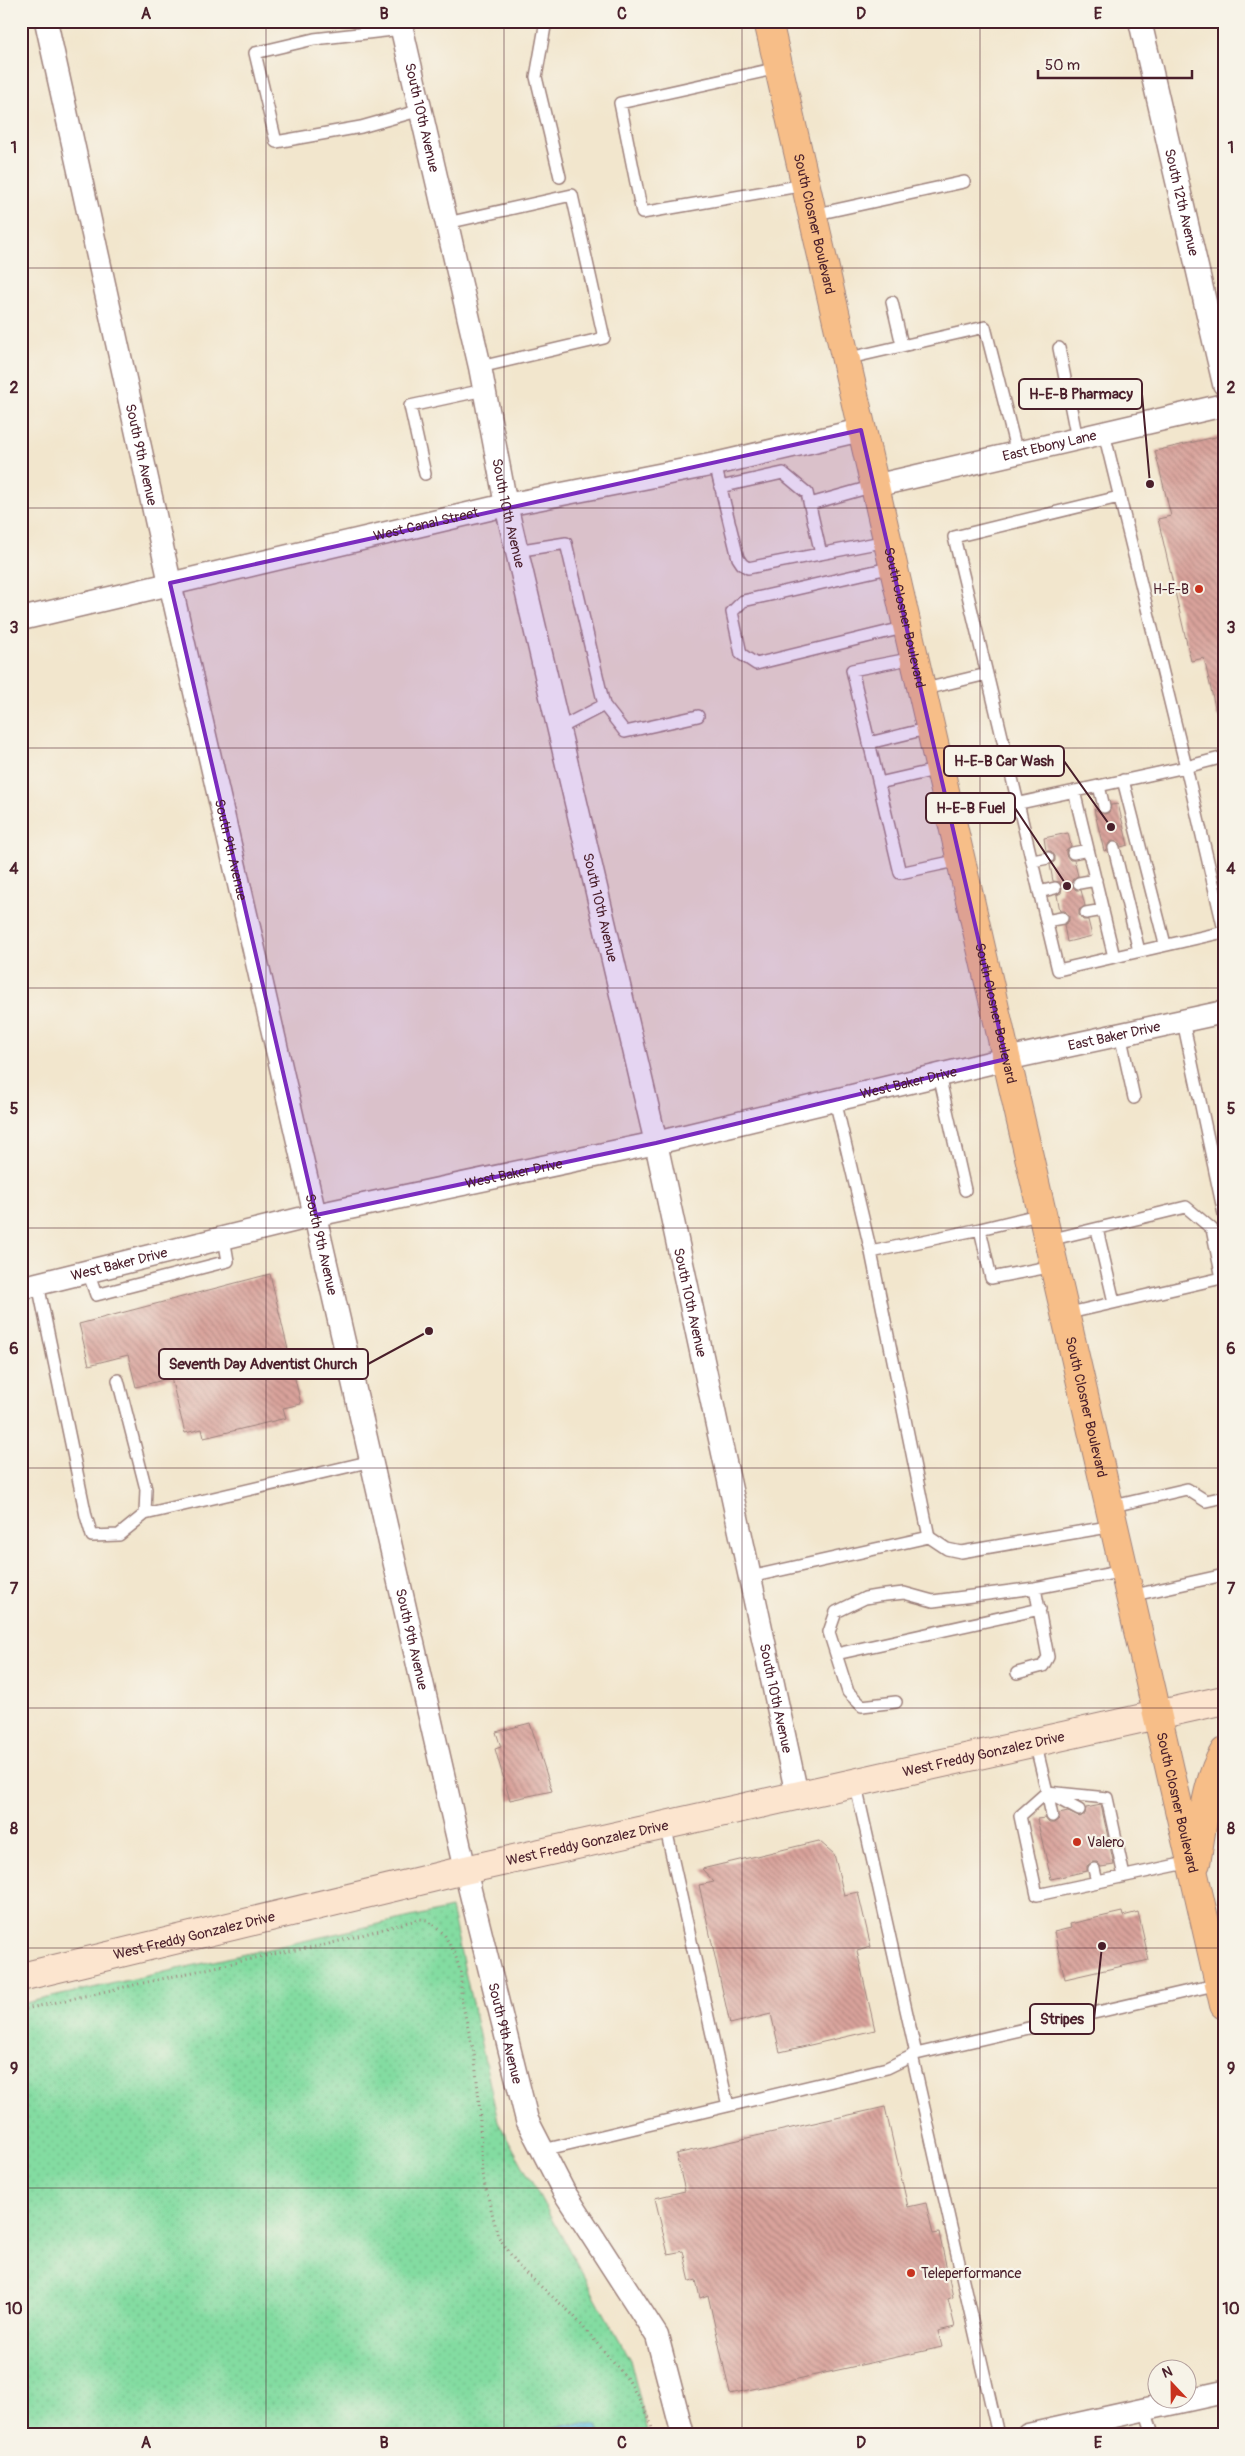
<svg xmlns="http://www.w3.org/2000/svg" width="1245" height="2456" font-family="Pangolin,sans-serif">
<defs>
<pattern id="grass-dots" width="8" height="8" patternUnits="userSpaceOnUse" patternTransform="scale(1.25)"><rect width="8" height="8" fill="#83dca1"/><path d="M2 2h.1M6 6h.1" fill="none" stroke="#73bc8b" stroke-width="1.8" stroke-linecap="round"/></pattern>
<pattern id="water-waves" width="16" height="10" patternUnits="userSpaceOnUse" patternTransform="scale(1.25)"><rect width="16" height="10" fill="#5fc0dd"/><path d="M0 5q4-4 8 0t8 0" fill="none" stroke="#509bb3"/></pattern>
<pattern id="building-back-hatch" width="6" height="6" patternUnits="userSpaceOnUse" patternTransform="scale(1.25)"><rect width="6" height="6" fill="#d9a39b"/><path d="M-1 5l2 2M0 0l6 6M5-1l2 2" fill="none" stroke="#b2847f"/></pattern>
</defs>
<rect width="100%" height="100%" fill="#f7f3e8"/>
<filter id="ink" filterUnits="userSpaceOnUse"><feTurbulence type="fractalNoise" baseFrequency=".02" numOctaves="2"/><feDisplacementMap in="SourceGraphic" scale="10" xChannelSelector="R" yChannelSelector="G"/><feConvolveMatrix kernelMatrix="1 2 1 2 8 2 1 2 1" color-interpolation-filters="sRGB"/></filter>
<filter id="wash" filterUnits="userSpaceOnUse"><feTurbulence type="fractalNoise" baseFrequency=".0096" numOctaves="4" result="noise"/><feDisplacementMap in="SourceGraphic" scale="20" xChannelSelector="R" yChannelSelector="G"/><feGaussianBlur stdDeviation="1.12" result="paint"/><feColorMatrix in="noise" values="0 0 0 0 0 0 0 0 0 0 0 0 0 0 0 0 0 1.4 0 .05"/><feComposite in="paint" operator="in"/></filter>
<g filter="url(#wash)">
<rect width="100%" height="100%" fill="#f2e6cd"/>
<!-- grass -->
<path fill="url(#grass-dots)" stroke="#667e66" d="M 451,1908 L 498,2121 L 630,2360 L 649,2435 L 21,2435 L 21,2004 Z"/>
<!-- water -->
<path fill="url(#water-waves)" stroke="#547084" d="M 568,2424 L 597,2425 L 601,2435 L 518,2435 Z"/>
<g id="blocks">
<!-- building -->
<path fill="url(#building-back-hatch)" d="M 1224,435 L 1224,715 L 1217,716 L 1204,658 L 1191,661 L 1158,519 L 1171,516 L 1155,451 Z
M 1118,804 L 1128,845 L 1121,847 L 1119,843 L 1113,841 L 1109,843 L 1107,850 L 1104,851 L 1094,809 L 1105,814 L 1109,812 L 1111,805 Z
M 1068,833 L 1071,846 L 1066,850 L 1066,855 L 1070,860 L 1074,860 L 1078,876 L 1072,880 L 1072,885 L 1076,890 L 1081,890 L 1085,906 L 1079,910 L 1079,915 L 1083,920 L 1088,920 L 1092,936 L 1067,942 L 1064,925 L 1069,921 L 1069,916 L 1065,911 L 1060,911 L 1057,895 L 1061,893 L 1062,887 L 1060,882 L 1053,881 L 1050,865 L 1055,861 L 1055,856 L 1051,851 L 1046,851 L 1044,838 Z
M 270,1274 L 301,1404 L 283,1408 L 286,1418 L 204,1438 L 202,1429 L 185,1433 L 171,1378 L 136,1387 L 128,1355 L 89,1365 L 79,1324 Z
M 530,1723 L 552,1791 L 510,1800 L 495,1749 L 501,1747 L 496,1732 Z
M 1101,1805 L 1114,1865 L 1101,1867 L 1097,1862 L 1092,1862 L 1087,1866 L 1087,1871 L 1051,1879 L 1037,1819 L 1045,1818 L 1049,1823 L 1054,1823 L 1059,1819 L 1059,1814 L 1068,1812 L 1080,1817 L 1085,1814 L 1086,1808 Z
M 819,1841 L 834,1854 L 844,1895 L 858,1892 L 871,1947 L 857,1951 L 875,2030 L 780,2052 L 771,2014 L 730,2024 L 699,1885 L 714,1882 L 702,1869 Z
M 1122,1912 L 1123,1916 L 1138,1912 L 1149,1960 L 1065,1979 L 1054,1932 L 1071,1928 L 1070,1924 Z
M 885,2107 L 908,2207 L 926,2203 L 933,2234 L 939,2233 L 953,2297 L 948,2299 L 955,2327 L 938,2331 L 942,2347 L 730,2394 L 708,2295 L 700,2298 L 696,2280 L 690,2282 L 683,2251 L 668,2254 L 655,2198 L 685,2191 L 676,2154 Z"/>
</g>
</g>
<g filter="url(#ink)">
<use href="#blocks" fill-opacity="0" stroke="#9e827c" stroke-width="1"/>
<g fill="none" stroke-linecap="round" stroke-linejoin="round">
<!-- lane casing -->
<g stroke="#9e827c" stroke-width="14">
<path id="lane" d="M 546,21 L 536,77 L 560,177
M 402,29 L 314,39 L 255,53 L 276,142 L 361,127 L 421,110
M 778,68 L 620,103 L 642,213 L 805,185
M 812,215 L 964,182
M 447,223 L 572,195 L 604,338 L 480,367
M 892,302 L 902,345
M 1059,348 L 1077,439
M 845,359 L 985,327 L 1017,453
M 715,464 L 738,558 L 742,564 L 748,568 L 887,541
M 425,474 L 410,406 L 484,390
M 720,487 L 783,473 L 807,493 L 821,554
M 810,504 L 874,486
M 516,551 L 566,543 L 604,705 L 558,729
M 893,567 L 743,601 L 732,612 L 741,654 L 756,664 L 907,627
M 914,658 L 852,670 L 900,873 L 960,860
M 987,674 L 954,537 L 1119,497
M 921,690 L 987,674 L 1058,970 L 1224,932
M 604,705 L 625,732 L 698,716
M 869,743 L 930,728
M 1224,757 L 1186,767 L 1224,930
M 1123,780 L 1165,944
M 879,783 L 940,769
M 1099,786 L 1104,807
M 1074,791 L 1114,957
M 951,818 L 1186,767 L 1104,433
M 1114,848 L 1139,951
M 1073,853 L 1088,850
M 1033,861 L 1048,858
M 1079,883 L 1096,880
M 1039,892 L 1055,888
M 1086,913 L 1103,910
M 1046,921 L 1062,918
M 1183,1021 L 1224,1214
M 1120,1034 L 1134,1098
M 939,1075 L 965,1190
M 980,1229 L 1042,1214
M 1097,1229 L 1114,1302
M 1049,1240 L 1186,1207 L 1212,1229 L 1222,1278 L 1065,1314
M 871,1252 L 980,1229 L 991,1278 L 1054,1266
M 88,1272 L 96,1295 L 228,1261 L 224,1238
M 38,1284 L 86,1516 L 92,1536 L 119,1535 L 145,1514 L 372,1461
M 118,1380 L 146,1489 L 145,1514
M 1109,1507 L 1187,1489 L 1206,1501 L 1224,1497
M 929,1537 L 947,1549 L 961,1552 L 1114,1526
M 750,1577 L 929,1537 L 871,1252 L 835,1100
M 1130,1596 L 1224,1575
M 836,1654 L 1040,1609
M 1017,1673 L 1043,1666 L 1048,1657 L 1035,1588
M 896,1702 L 862,1706 L 848,1692 L 829,1632 L 836,1612 L 865,1598 L 877,1596 L 904,1593 L 933,1601 L 1035,1588 L 1124,1571
M 1035,1742 L 1047,1792 L 1020,1816 L 1037,1895 L 1191,1862
M 855,1782 L 916,2054
M 1047,1792 L 1107,1798 L 1124,1876
M 1047,1792 L 1052,1816
M 1053,1796 L 1079,1810
M 665,1825 L 728,2106
M 1094,1869 L 1097,1882
M 912,2055 L 998,2435
M 543,2150 L 887,2068 L 916,2054 L 1219,1984
M 1145,2409 L 1153,2435"/>
</g>
<!-- street casing -->
<g stroke="#9e827c" stroke-width="25">
<g id="street">
<path id="s1" d="M 46,21 L 170,583 L 465,1870 L 527,2120 L 564,2192 L 657,2336 L 683,2435"/>
<path id="s2" d="M 400,21 L 480,367 L 506,505 L 656,1143 L 797,1795"/>
<path id="s3" d="M 1140,21 L 1224,384"/>
<path id="s4" d="M 874,486 L 1224,405"/>
<path id="s5" d="M 21,619 L 506,505 L 715,464 L 861,430"/>
<path id="s6" d="M 21,1288 L 316,1215 L 656,1143 L 1006,1059 L 1224,1012"/>
<path d="M 1028,2435 L 1224,2392"/>
</g>
</g>
<!-- secondary casing -->
<g stroke="#9e827c" stroke-width="30">
<g id="secondary">
<path id="s7" d="M 21,1977 L 465,1870 L 1224,1700"/>
</g>
</g>
<!-- primary casing -->
<g stroke="#9e827c" stroke-width="30">
<g id="primary">
<path id="s8" d="M 768,21 L 1224,2005"/>
<path d="M 1196,1863 C 1202,1831 1206,1780 1224,1752"/>
</g>
</g>
<!-- path -->
<path stroke="#9e827c" stroke-width="3" stroke-dasharray="1 4" stroke-linecap="butt" d="M 21,2010 L 283,1952 L 321,1946 L 420,1919 L 427,1920 L 444,1934 L 455,1954 L 461,1974 L 461,1998 L 474,2053 L 479,2099 L 482,2174 L 498,2236 L 520,2268 L 573,2315 L 629,2381 L 648,2415 L 654,2435"/>
<!-- lane -->
<use href="#lane" stroke="#fff" stroke-width="11"/>
<!-- street -->
<use href="#street" stroke="#fff" stroke-width="22"/>
<!-- secondary -->
<use href="#secondary" stroke="#fce5cf" stroke-width="28"/>
<!-- primary -->
<use href="#primary" stroke="#f7be88" stroke-width="28"/>
</g>
</g>
<!-- marked area -->
<path fill="#7b2cbf" fill-opacity="0.2" stroke="#7b2cbf" stroke-width="4" stroke-linejoin="round" d="M 861,430 L 1006,1059 L 656,1143 L 316,1215 L 170,583 Z"/>
<!-- grid -->
<path fill="none" stroke="#4a1f2b" stroke-width="1" stroke-opacity="0.55" d="M 266,21 L 266,2435M 504,21 L 504,2435M 742,21 L 742,2435M 980,21 L 980,2435M 21,268 L 1224,268M 21,508 L 1224,508M 21,748 L 1224,748M 21,988 L 1224,988M 21,1228 L 1224,1228M 21,1468 L 1224,1468M 21,1708 L 1224,1708M 21,1948 L 1224,1948M 21,2188 L 1224,2188"/>
<!-- markers -->
<g fill="#c8321e" stroke="#f7f3e8" stroke-width="2">
<circle cx="1199" cy="589" r="5"/>
<circle cx="1077" cy="1842" r="5"/>
<circle cx="911" cy="2273" r="5"/>
</g>
<g text-anchor="middle" dominant-baseline="central" stroke-width="4.5" stroke-linejoin="round" paint-order="stroke">
<!-- street labels -->
<g font-size="14" fill="#4a1f2b" stroke="#f7f3e8">
<text stroke="none"><textPath href="#s2" startOffset="99">South 10th Avenue</textPath></text>
<text stroke="none"><textPath href="#s3" startOffset="186">South 12th Avenue</textPath></text>
<text stroke="none"><textPath href="#s8" startOffset="208">South Closner Boulevard</textPath></text>
<text stroke="none"><textPath href="#s4" startOffset="180">East Ebony Lane</textPath></text>
<text stroke="none"><textPath href="#s1" startOffset="444">South 9th Avenue</textPath></text>
<text stroke="none"><textPath href="#s2" startOffset="504">South 10th Avenue</textPath></text>
<text stroke="none"><textPath href="#s5" startOffset="416">West Canal Street</textPath></text>
<text stroke="none"><textPath href="#s8" startOffset="612">South Closner Boulevard</textPath></text>
<text stroke="none"><textPath href="#s1" startOffset="849">South 9th Avenue</textPath></text>
<text stroke="none"><textPath href="#s2" startOffset="909">South 10th Avenue</textPath></text>
<text stroke="none"><textPath href="#s8" startOffset="1018">South Closner Boulevard</textPath></text>
<text stroke="none"><textPath href="#s6" startOffset="1122">East Baker Drive</textPath></text>
<text stroke="none"><textPath href="#s6" startOffset="911">West Baker Drive</textPath></text>
<text stroke="none"><textPath href="#s6" startOffset="506">West Baker Drive</textPath></text>
<text stroke="none"><textPath href="#s1" startOffset="1254">South 9th Avenue</textPath></text>
<text stroke="none"><textPath href="#s6" startOffset="101">West Baker Drive</textPath></text>
<text stroke="none"><textPath href="#s2" startOffset="1314">South 10th Avenue</textPath></text>
<text stroke="none"><textPath href="#s8" startOffset="1422">South Closner Boulevard</textPath></text>
<text stroke="none"><textPath href="#s1" startOffset="1659">South 9th Avenue</textPath></text>
<text stroke="none"><textPath href="#s2" startOffset="1719">South 10th Avenue</textPath></text>
<text stroke="none"><textPath href="#s7" startOffset="988">West Freddy Gonzalez Drive</textPath></text>
<text stroke="none"><textPath href="#s8" startOffset="1828">South Closner Boulevard</textPath></text>
<text stroke="none"><textPath href="#s7" startOffset="582">West Freddy Gonzalez Drive</textPath></text>
<text stroke="none"><textPath href="#s7" startOffset="178">West Freddy Gonzalez Drive</textPath></text>
<text stroke="none"><textPath href="#s1" startOffset="2064">South 9th Avenue</textPath></text>
</g>
<!-- poi labels -->
<g font-size="14" fill="#4a1f2b" stroke="#f7f3e8" text-anchor="start">
<text x="1189" y="589" text-anchor="end">H-E-B</text>
<text x="1087" y="1842">Valero</text>
<text x="921" y="2273">Teleperformance</text>
</g>
</g>
<!-- callouts -->
<path fill="none" stroke="#4a1f2b" stroke-width="2" d="M1150 484L1142 394M1111 827L1064 761M1067 886L1015 808M429 1331L368 1364M1102 1946L1094 2019"/>
<g fill="#4a1f2b" stroke="#f7f3e8" stroke-width="2">
<circle cx="1150" cy="484" r="5"/>
<circle cx="1111" cy="827" r="5"/>
<circle cx="1067" cy="886" r="5"/>
<circle cx="429" cy="1331" r="5"/>
<circle cx="1102" cy="1946" r="5"/>
</g>
<g fill="#f7f3e8" stroke="#4a1f2b" stroke-width="2">
<rect x="1019" y="379" width="123" height="30" rx="5"/>
<rect x="944" y="746" width="120" height="30" rx="5"/>
<rect x="926" y="793" width="89" height="30" rx="5"/>
<rect x="159" y="1349" width="209" height="30" rx="5"/>
<rect x="1030" y="2004" width="64" height="30" rx="5"/>
</g>
<g font-size="15" text-anchor="middle" font-weight="bold" fill="#4a1f2b">
<text x="1081" y="399">H-E-B Pharmacy</text>
<text x="1004" y="766">H-E-B Car Wash</text>
<text x="971" y="813">H-E-B Fuel</text>
<text x="263" y="1369">Seventh Day Adventist Church</text>
<text x="1062" y="2024">Stripes</text>
</g>
<!-- margin -->
<rect width="1245" height="2456" fill="none" stroke="#f7f3e8" stroke-width="55"/>
<!-- north arrow -->
<g transform="translate(1172 2384) rotate(338)"><circle r="24" fill="#f7f3e8" stroke="#b29e9c"/>
<path d="M0-4L9 19L0 12L-9 19Z" fill="#c8321e"/>
<text y="-8" font-size="14" font-weight="bold" text-anchor="middle" fill="#4a1f2b">N</text>
</g>
<!-- scale -->
<path d="M1038 70v8h154v-8" fill="none" stroke="#4a1f2b" stroke-width="2.5"/>
<text x="1045" y="70" font-size="15" fill="#4a1f2b" stroke="#f7f3e8" stroke-width="4" paint-order="stroke">50 m</text>
<rect x="28" y="28" width="1190" height="2400" fill="none" stroke="#4a1f2b" stroke-width="2"/>
<g font-size="16" text-anchor="middle" font-weight="bold" fill="#4a1f2b">
<text x="146" y="19">A</text>
<text x="384" y="19">B</text>
<text x="622" y="19">C</text>
<text x="861" y="19">D</text>
<text x="1098" y="19">E</text>
<text x="14" y="153">1</text>
<text x="1231" y="153">1</text>
<text x="14" y="393">2</text>
<text x="1231" y="393">2</text>
<text x="14" y="633">3</text>
<text x="1231" y="633">3</text>
<text x="14" y="874">4</text>
<text x="1231" y="874">4</text>
<text x="14" y="1114">5</text>
<text x="1231" y="1114">5</text>
<text x="14" y="1354">6</text>
<text x="1231" y="1354">6</text>
<text x="14" y="1594">7</text>
<text x="1231" y="1594">7</text>
<text x="14" y="1834">8</text>
<text x="1231" y="1834">8</text>
<text x="14" y="2074">9</text>
<text x="1231" y="2074">9</text>
<text x="14" y="2314">10</text>
<text x="1231" y="2314">10</text>
<text x="146" y="2448">A</text>
<text x="384" y="2448">B</text>
<text x="622" y="2448">C</text>
<text x="861" y="2448">D</text>
<text x="1098" y="2448">E</text>
</g>
</svg>
